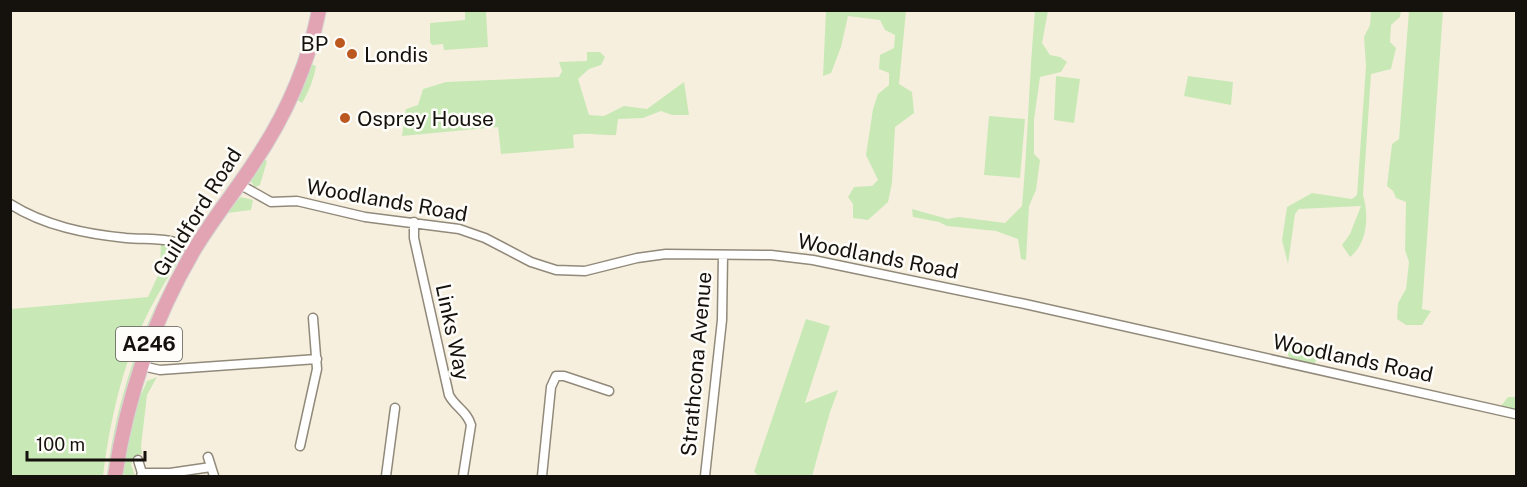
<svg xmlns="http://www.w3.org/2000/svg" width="1527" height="487" font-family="'Public Sans',sans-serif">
<rect width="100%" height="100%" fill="#f7efde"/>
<!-- green -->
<path fill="#c8e9b6" d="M 465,11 L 486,11 L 488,47 L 444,50 L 443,44 L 432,45 L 430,42 L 430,23 L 465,20 Z
M 826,11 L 906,11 L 899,84 L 912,92 L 914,113 L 895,127 L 892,183 L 888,202 L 868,220 L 853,218 L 853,204 L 848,197 L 854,187 L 872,186 L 878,180 L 866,155 L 873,109 L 878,94 L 889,85 L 889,73 L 879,69 L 880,55 L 894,48 L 895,35 L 885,30 L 880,20 L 848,16 L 841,47 L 831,73 L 823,76 Z
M 1035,11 L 1048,11 L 1042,43 L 1050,55 L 1060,57 L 1067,62 L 1061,72 L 1040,77 L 1034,120 L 1034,154 L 1040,160 L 1036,190 L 1029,206 L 1026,260 L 1021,259 L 1018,239 L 996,231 L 947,226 L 939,222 L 913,217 L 912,209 L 948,219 L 959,217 L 1005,223 L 1022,206 C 1028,141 1029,76 1035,11 Z
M 1371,11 L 1401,11 L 1400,17 L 1391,25 L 1390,42 L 1396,48 L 1391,69 L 1371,74 L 1363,195 C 1369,215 1368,243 1350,257 L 1342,245 L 1350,234 L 1361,206 L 1299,209 L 1295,214 L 1288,264 L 1282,240 L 1287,207 L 1312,193 L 1352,199 L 1357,195 L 1366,66 L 1364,37 L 1370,25 Z
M 1409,11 L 1443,11 L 1422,309 L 1431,311 L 1422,325 L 1406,325 L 1397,319 L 1398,303 L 1406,289 L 1409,262 L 1405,250 L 1406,202 L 1396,198 L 1393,191 L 1387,186 L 1392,144 L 1399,139 Z
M 587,52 L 600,52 L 605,57 L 601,65 L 589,69 L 578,79 L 589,115 L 604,116 L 624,106 L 647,109 L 684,82 L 689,115 L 672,115 L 661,111 L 643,118 L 618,119 L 616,135 C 601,136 588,132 573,135 L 574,148 L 501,154 L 498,127 L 402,136 L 406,109 L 418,105 L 423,89 L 446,82 L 559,77 L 562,71 L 559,62 L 587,61 Z
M 311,64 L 316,66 C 314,78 309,92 302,103 L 296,99 Z
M 1056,76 L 1080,79 L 1074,123 L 1054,120 Z
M 1188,76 L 1233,82 L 1231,105 L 1184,96 Z
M 989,116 L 1025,119 L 1020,178 L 984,175 Z
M 263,159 L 267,161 L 260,185 L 255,187 L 250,180 Z
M 241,197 L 253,200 L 251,210 L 227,213 L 235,202 Z
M 161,242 L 167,243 L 182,250 L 183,254 C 167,278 152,303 140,330 C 120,375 109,428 103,476 L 11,476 L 11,309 L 148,297 L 160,271 Z
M 183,256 L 112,476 L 107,476 C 116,400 142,322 183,256 Z
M 806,319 L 830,326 L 805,403 L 838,390 L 830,412 L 812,476 L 759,476 L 754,472 Z
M 1291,339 L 1297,340 L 1301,346 L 1311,346 L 1316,352 L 1316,361 L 1314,364 L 1290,359 L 1288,355 Z
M 144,377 L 145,378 L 141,395 L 147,381 L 157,377 L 147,395 L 141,446 L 142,454 L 137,455 L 131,464 L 135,476 L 121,476 L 123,459 Z
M 1508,397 L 1516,397 L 1516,410 L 1501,406 Z"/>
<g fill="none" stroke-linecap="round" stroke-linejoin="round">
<!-- street casing -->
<g stroke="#91897a" stroke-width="11">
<path id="street" d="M 239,184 L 271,202 L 297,201 L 365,217 L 459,229 L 485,238 L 531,262 L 556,270 L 585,271 L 637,258 L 666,254 L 771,255 L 813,260 L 1025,304 L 1515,414
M 10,204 C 45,226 86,234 126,238 C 152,240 170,237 195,249
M 414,222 L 414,238 L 449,395 C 455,407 467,411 471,425 L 463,476
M 142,366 L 160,370 L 317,359
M 300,446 L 317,369 L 313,318
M 208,457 L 214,476
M 138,460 L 142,473 L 141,476
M 142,473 L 170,473 L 211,467
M 386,476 L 395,408
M 542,476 L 551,387 L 556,376 L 564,376 L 609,391
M 705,476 L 722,320 L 723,255"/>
</g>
<!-- primary casing -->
<g stroke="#d5d4d3" stroke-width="16">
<path id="primary" d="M 115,476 C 127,397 153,320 194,250 C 212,220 234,193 253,164 C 285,117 308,66 319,10"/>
</g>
<!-- street -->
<use href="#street" stroke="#fff" stroke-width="8"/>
<!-- primary -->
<use href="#primary" stroke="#e2a4b2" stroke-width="14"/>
</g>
<!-- markers -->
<g fill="#bb5820" stroke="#fefdf9" stroke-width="2">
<circle cx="340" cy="43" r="6"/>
<circle cx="352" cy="54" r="6"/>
<circle cx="345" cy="118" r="6"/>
</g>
<g text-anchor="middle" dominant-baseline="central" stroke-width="5" stroke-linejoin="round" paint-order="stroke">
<!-- shield labels -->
<rect fill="#fefdf9" stroke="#5b5854" stroke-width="1.5" x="116" y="327" width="66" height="34" rx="4.5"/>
<g font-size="20" font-weight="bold" fill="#15120d">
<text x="149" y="344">A246</text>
</g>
<!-- poi labels -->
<g font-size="21" fill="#15120d" stroke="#fefdf9" text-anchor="start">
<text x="328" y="43" text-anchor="end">BP</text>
<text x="364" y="54">Londis</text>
<text x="357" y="118">Osprey House</text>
</g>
<!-- street labels -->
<g font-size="21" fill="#15120d" stroke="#fefdf9">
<text transform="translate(387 200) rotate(10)">Woodlands Road</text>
<text transform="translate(197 212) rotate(-58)">Guildford Road</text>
<text transform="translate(878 256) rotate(11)">Woodlands Road</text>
<text transform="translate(453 332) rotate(78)">Links Way</text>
<text transform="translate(1353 358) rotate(12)">Woodlands Road</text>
<text transform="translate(696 364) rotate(-85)">Strathcona Avenue</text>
</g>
</g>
<!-- border -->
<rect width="1527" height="487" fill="none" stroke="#15120d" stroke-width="24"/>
<!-- scale -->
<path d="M27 451v9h118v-9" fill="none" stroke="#15120d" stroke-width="3"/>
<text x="36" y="451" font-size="18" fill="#15120d" stroke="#fefdf9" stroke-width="4.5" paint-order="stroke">100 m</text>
</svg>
